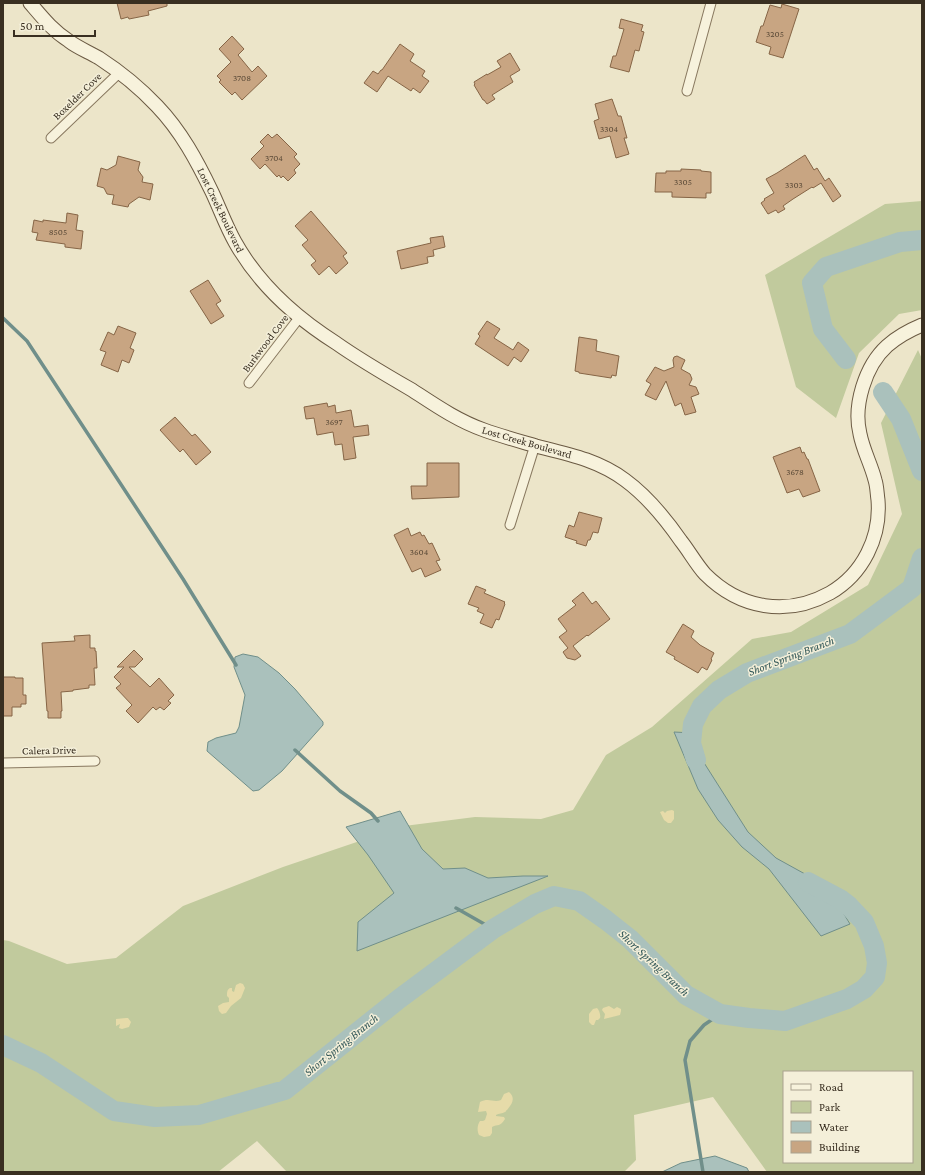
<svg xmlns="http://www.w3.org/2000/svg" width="925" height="1175" font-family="'Crimson Pro',serif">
<rect width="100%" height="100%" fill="#ece5c9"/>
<!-- green -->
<path fill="#c1ca9d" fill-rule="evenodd" d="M 922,201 L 922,310 L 899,314 L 859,353 L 836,418 L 796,387 L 765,275 L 885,204 Z
M 918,350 L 922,359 L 922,1172 L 767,1172 L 713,1097 L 634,1115 L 636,1160 L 624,1172 L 287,1172 L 257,1141 L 218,1172 L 3,1172 L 3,940 L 9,941 L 67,964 L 116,958 L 183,906 L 283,867 L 404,826 L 475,817 L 541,819 L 573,810 L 606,755 L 652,727 L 752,639 L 791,632 L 868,585 L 902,514 L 881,423 ZM 784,1072 L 912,1072 L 912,1162 L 784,1162 Z"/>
<!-- sand -->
<path fill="#e6dba9" d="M 672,810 L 674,811 L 674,819 L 671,823 L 668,823 L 664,820 L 660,812 L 663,811 L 665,813 L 667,811 Z
M 240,983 L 243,984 L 245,988 L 241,998 L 231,1006 L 226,1013 L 222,1014 L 219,1011 L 218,1006 L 223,1003 L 229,1002 L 229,998 L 227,996 C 227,992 227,990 230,988 L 232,988 L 232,991 L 234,992 L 236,985 Z
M 609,1006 L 614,1009 L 617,1007 L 621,1009 L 621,1011 L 620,1015 L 604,1019 L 605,1014 L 602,1010 L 603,1008 Z
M 597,1008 C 599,1010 601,1015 600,1018 L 598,1020 L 596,1020 L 594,1025 L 592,1025 L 589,1022 L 589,1014 L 593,1009 Z
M 126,1018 L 128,1018 L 131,1022 L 129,1027 L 122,1029 L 119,1028 L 120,1024 L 116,1026 L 116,1019 Z
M 509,1092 C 516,1098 512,1104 507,1110 C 506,1110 506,1112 505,1112 C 502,1114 499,1113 496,1115 L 496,1116 L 504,1117 L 505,1119 C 500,1127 498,1124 492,1127 L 492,1133 L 490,1136 L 484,1137 L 479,1135 C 477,1131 477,1125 480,1121 L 483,1121 L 485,1120 L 487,1114 L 486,1111 L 478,1112 L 480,1102 C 489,1097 493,1103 501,1100 L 504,1094 Z"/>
<!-- water -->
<path fill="#aac1bc" stroke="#708f8a" d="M 243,654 L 258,657 L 279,673 L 295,689 L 323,722 L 323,725 L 282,771 L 259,790 L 253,791 L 207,751 L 208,742 L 216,738 L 236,733 L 239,727 L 245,695 L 234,667 L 235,657 Z
M 674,732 L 693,733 L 701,758 L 748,832 L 776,858 L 805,874 L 833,896 L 850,924 L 821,936 L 769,869 L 742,847 L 718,820 L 698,789 Z
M 400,811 L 422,849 L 443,869 L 465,868 L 488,878 L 523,876 L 548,876 L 357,951 L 358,922 L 394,893 L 368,855 L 346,827 Z
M 715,1156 L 747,1168 L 749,1172 L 662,1172 L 681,1163 Z"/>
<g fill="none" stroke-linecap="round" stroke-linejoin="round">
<!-- stream -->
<path stroke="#708f8a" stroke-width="3.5" d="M 3,318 L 27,341 L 183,579 L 236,665
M 295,750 L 340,791 L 371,813 L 378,821
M 456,908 L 493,929
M 703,1172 L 685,1060 L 690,1041 L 704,1025 L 720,1014"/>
<!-- river -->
<path stroke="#aac1bc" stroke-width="20" d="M 846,359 L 823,329 L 812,283 L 826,267 L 900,242 L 922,240
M 883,392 L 901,419 L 922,471
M 696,760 L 691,743 L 693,724 L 702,706 L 719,690 L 747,673 L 850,634 L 912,588 L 922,558
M 3,1045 L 41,1063 L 114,1111 L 155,1117 L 199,1115 L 285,1090 L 399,999 L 493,929 L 535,904 L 554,896 L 579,901 L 606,920 L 630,939 L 686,995 L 720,1014 L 749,1018 L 785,1021 L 847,999 L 864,989 L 875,977 L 877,963 L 874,946 L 864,922 L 849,906 L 840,899 L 808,882"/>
</g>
<!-- building -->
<path fill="#c8a582" stroke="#866546" d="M 117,3 L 167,3 L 167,6 L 148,11 L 149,15 L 129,19 L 128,17 L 121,19 Z
M 782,4 L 799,9 L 783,58 L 769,54 L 771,47 L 756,42 L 761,26 L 763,26 L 770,5 L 781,8 Z
M 621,19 L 643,25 L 641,31 L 644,32 L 639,51 L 635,50 L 629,72 L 610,67 L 613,56 L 616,56 L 624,29 L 619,28 Z
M 232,36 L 244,49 L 238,55 L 252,72 L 258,66 L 267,76 L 242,100 L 235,92 L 232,95 L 219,82 L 221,80 L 217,76 L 231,62 L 219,49 Z
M 400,44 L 414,54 L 410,61 L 425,71 L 422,76 L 429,81 L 420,93 L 413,88 L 411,91 L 388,76 L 377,92 L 364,83 L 373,71 L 378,74 L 381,70 L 382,70 Z
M 510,53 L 520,70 L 510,76 L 513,82 L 492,95 L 495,99 L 487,104 L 484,100 L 483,100 L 474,85 L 475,84 L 474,82 L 487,74 L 487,75 L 501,67 L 497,61 Z
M 612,99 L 618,116 L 621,116 L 627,138 L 624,138 L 629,154 L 616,158 L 610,136 L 599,139 L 594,121 L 599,119 L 595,104 Z
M 268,134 L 272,138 L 277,134 L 297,154 L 294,157 L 300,164 L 294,170 L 296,173 L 288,181 L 283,176 L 281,178 L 279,175 L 277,177 L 265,164 L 260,169 L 251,159 L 264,146 L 260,142 Z
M 805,155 L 814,170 L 817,168 L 825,181 L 829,178 L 841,196 L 833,202 L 821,183 L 813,188 L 812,187 L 793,199 L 783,206 L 785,209 L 778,213 L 776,210 L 768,214 L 761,203 L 765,200 L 764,199 L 774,193 L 766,179 L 777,173 Z
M 118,156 L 140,162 L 138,170 L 143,177 L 142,182 L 153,184 L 150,200 L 139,197 L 129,204 L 128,207 L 112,204 L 114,195 L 107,194 L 104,188 L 97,186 L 101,168 L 107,170 L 116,165 Z
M 681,169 L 701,170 L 701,171 L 711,172 L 711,193 L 706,193 L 706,198 L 672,197 L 672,192 L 655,192 L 656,173 L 666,173 L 666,171 L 681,171 Z
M 311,211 L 347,253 L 343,256 L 348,263 L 336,274 L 329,266 L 319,275 L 311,265 L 316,261 L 302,245 L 308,240 L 295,226 Z
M 67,213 L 78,215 L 76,230 L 83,231 L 81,249 L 65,247 L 65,244 L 36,240 L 38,233 L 32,232 L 34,220 L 43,222 L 43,220 L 66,223 Z
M 443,236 L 445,247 L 433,250 L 434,256 L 427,257 L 428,263 L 401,269 L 397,251 L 431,243 L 430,238 Z
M 208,280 L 221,301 L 216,304 L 224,316 L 211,324 L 190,291 Z
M 487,321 L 500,329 L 494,338 L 513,350 L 518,342 L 529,350 L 521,362 L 514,357 L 508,366 L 475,344 L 480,336 L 478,334 Z
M 118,326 L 136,333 L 130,348 L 134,350 L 129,363 L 122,360 L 118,372 L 101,365 L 106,352 L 100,350 L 108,332 L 114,335 Z
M 579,337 L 597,340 L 596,351 L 619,356 L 616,376 L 612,375 L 611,378 L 579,373 L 579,372 L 575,371 Z
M 677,356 L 685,360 L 681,369 L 690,374 L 692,379 L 689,385 L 696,387 L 699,394 L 691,397 L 696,412 L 685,415 L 681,403 L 675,406 L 666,381 L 656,400 L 645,395 L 651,384 L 646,381 L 655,367 L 664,371 L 674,367 L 673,360 L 674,357 Z
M 327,403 L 328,407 L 335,405 L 336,413 L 351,410 L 354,427 L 368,425 L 369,435 L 353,437 L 356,458 L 344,460 L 342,444 L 335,445 L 333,432 L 317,435 L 314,418 L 306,419 L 304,407 Z
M 175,417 L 192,436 L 195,434 L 211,452 L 196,465 L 183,449 L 180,452 L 160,430 Z
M 800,447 L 802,453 L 804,452 L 807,459 L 808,459 L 820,491 L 803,497 L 799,489 L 787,493 L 773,457 Z
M 427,463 L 459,463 L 459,497 L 412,499 L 411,486 L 427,486 Z
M 579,512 L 602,518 L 598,533 L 593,532 L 590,540 L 588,540 L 586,546 L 576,543 L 577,541 L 565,537 L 569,525 L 574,527 Z
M 408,528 L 411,536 L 420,532 L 422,536 L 424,535 L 429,544 L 432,543 L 440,560 L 436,561 L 441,570 L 425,577 L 421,568 L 412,572 L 394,535 Z
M 476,586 L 486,590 L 484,593 L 505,602 L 504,603 L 505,604 L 499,620 L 496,619 L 492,628 L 480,623 L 484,614 L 477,611 L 479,608 L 468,604 Z
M 583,592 L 592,604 L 596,601 L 610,619 L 588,636 L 587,635 L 573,646 L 581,656 L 575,660 L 567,658 L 563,652 L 568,648 L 559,637 L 567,631 L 558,619 L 576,605 L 572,601 Z
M 683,624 L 694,631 L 691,637 L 700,645 L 714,653 L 711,659 L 712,660 L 707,670 L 702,667 L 698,673 L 674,659 L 675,657 L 666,652 Z
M 90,635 L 90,648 L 95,648 L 95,651 L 96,651 L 97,668 L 94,668 L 95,685 L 89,685 L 89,688 L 73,690 L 73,691 L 61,692 L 62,711 L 61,711 L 61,718 L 48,718 L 48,711 L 47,711 L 42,643 L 75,641 L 74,636 Z
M 134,650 L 143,659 L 135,667 L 129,667 L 150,687 L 159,678 L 174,695 L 168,701 L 171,703 L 164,710 L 160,707 L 156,710 L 153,707 L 138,723 L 126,711 L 132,705 L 116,688 L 121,684 L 114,677 L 124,667 L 117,667 Z
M 3,677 L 15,677 L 15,678 L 23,678 L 23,695 L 26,695 L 26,704 L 21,704 L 21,707 L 12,707 L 12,716 L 3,716 Z"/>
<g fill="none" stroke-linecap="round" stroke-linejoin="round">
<!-- street casing -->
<g stroke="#88785f" stroke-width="11">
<path id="street" d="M 687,91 L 711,3
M 51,138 L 120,72
M 249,383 L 299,318
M 510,525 L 535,445
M 3,763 L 95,761"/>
</g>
<!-- secondary casing -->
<g stroke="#6a5942" stroke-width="15">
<path id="secondary" d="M 30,3 C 42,17 53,31 69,41 C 78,48 89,52 99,58 C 119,71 140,88 157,106 C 181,131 197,161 212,192 C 220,209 226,226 235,242 C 259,285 295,317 336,343 C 360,360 386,375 412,390 C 435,405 458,421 484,430 C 501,436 519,441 536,446 C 568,454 598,460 625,480 C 647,496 665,518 681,541 C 689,551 696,564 705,574 C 740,609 787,617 830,593 C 863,574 881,537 878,500 C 877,493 877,486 875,480 C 871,464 863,450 860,434 C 853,406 865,366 887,346 C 897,337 910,330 922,325"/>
</g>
<!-- street -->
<use href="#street" stroke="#f7f2dc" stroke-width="9"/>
<!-- secondary -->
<use href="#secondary" stroke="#f7f2dc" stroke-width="13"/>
</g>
<g text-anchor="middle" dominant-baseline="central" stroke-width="3" stroke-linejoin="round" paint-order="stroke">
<!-- number labels -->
<g font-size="9" fill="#5d4c39">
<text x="775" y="34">3205</text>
<text x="242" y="78">3708</text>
<text x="609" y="129">3304</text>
<text x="274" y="158">3704</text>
<text x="683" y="182">3305</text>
<text x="794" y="185">3303</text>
<text x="58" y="232">8505</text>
<text x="334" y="422">3697</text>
<text x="795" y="472">3678</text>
<text x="419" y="552">3604</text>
</g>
<!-- street labels -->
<g font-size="11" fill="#392f21" stroke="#f4efd9">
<text transform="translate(77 96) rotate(-44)">Boxelder Cove</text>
<text transform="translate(221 210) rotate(64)">Lost Creek Boulevard</text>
<text transform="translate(265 343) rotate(-53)">Burkwood Cove</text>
<text transform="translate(527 442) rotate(16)">Lost Creek Boulevard</text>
<text transform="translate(49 750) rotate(-1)">Calera Drive</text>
</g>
<!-- water labels -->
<g font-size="12" font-style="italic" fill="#325758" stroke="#f4efd9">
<text transform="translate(791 656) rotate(-21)">Short Spring Branch</text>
<text transform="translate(654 963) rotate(43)">Short Spring Branch</text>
<text transform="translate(341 1045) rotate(-39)">Short Spring Branch</text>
</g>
</g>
<!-- border -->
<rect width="925" height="1175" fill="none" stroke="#392f21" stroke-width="8"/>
<!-- legend -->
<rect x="783" y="1071" width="130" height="92" fill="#f4efd9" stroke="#a9a28f"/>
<rect x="791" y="1084" width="20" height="6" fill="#f7f2dc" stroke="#a9a28f"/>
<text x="819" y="1091" font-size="12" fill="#392f21">Road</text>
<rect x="791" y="1101" width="20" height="12" fill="#c1ca9d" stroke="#a9a28f"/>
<text x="819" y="1111" font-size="12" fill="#392f21">Park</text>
<rect x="791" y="1121" width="20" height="12" fill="#aac1bc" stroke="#a9a28f"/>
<text x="819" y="1131" font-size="12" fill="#392f21">Water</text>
<rect x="791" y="1141" width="20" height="12" fill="#c8a582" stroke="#a9a28f"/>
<text x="819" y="1151" font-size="12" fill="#392f21">Building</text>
<!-- scale -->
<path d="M14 30v6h81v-6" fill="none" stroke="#392f21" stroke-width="2"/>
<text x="20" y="30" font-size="12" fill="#392f21" stroke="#f4efd9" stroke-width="3" paint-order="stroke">50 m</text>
</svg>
